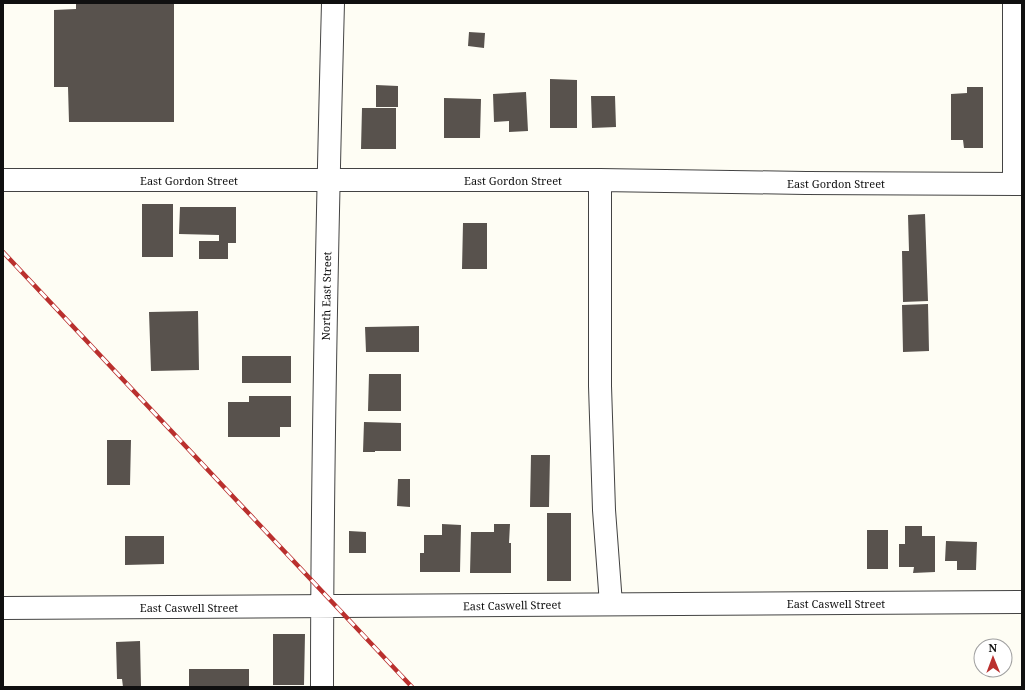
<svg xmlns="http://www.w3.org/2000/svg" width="1025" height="690" font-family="'Noto Serif',serif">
<rect width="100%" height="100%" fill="#fefdf4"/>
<!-- building -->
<path fill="#58524d" d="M 76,3 L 174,3 L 174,122 L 69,122 L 68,87 L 54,87 L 54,10 L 76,9 Z
M 469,32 L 485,33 L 484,48 L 468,46 Z
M 550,79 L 577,80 L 577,128 L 550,128 Z
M 376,85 L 398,86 L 398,107 L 376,107 Z
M 967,87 L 983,87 L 983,148 L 964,148 L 963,140 L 951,140 L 951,94 L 967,93 Z
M 526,92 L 528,131 L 509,132 L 509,121 L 494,122 L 493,94 Z
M 591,96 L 615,96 L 616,127 L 592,128 Z
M 444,98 L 481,99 L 480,138 L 444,138 Z
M 362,108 L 396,108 L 396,149 L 361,149 Z
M 142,204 L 173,204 L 173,257 L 142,257 Z
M 180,207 L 236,207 L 236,243 L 228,243 L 228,259 L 199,259 L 199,241 L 219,241 L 219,235 L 179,234 Z
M 925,214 L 928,301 L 903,302 L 902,251 L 909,251 L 908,215 Z
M 463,223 L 487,223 L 487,269 L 462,269 Z
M 928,304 L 929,351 L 903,352 L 902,305 Z
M 198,311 L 199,370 L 151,371 L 149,312 Z
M 419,326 L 419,352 L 366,352 L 365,327 Z
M 242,356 L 291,356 L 291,383 L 242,383 Z
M 369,374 L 401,374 L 401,411 L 368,411 Z
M 249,396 L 291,396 L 291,427 L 280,427 L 280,437 L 228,437 L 228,402 L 249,402 Z
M 364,422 L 401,423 L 401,451 L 375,451 L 375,452 L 363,452 Z
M 107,440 L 131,440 L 130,485 L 107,485 Z
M 531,455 L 550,455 L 549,507 L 530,507 Z
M 398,479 L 410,479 L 410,507 L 397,506 Z
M 547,513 L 571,513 L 571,581 L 547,581 Z
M 442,524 L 461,525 L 460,572 L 420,572 L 420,553 L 424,553 L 424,535 L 442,535 Z
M 494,524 L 510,524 L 509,543 L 511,543 L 511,573 L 470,573 L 471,532 L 494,532 Z
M 905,526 L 922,526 L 922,536 L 935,536 L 935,572 L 913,573 L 914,567 L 899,567 L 899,544 L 905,544 Z
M 867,530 L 888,530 L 888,569 L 867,569 Z
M 349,531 L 366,532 L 366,553 L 349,553 Z
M 125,536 L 164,536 L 164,564 L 125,565 Z
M 946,541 L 977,542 L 976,570 L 957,570 L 957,561 L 945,561 Z
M 273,634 L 305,634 L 304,685 L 273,685 Z
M 140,641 L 141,687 L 123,687 L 122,679 L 117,679 L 116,642 Z
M 189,669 L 249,669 L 249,687 L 189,687 Z"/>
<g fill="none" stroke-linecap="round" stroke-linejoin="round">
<!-- minor casing -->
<g stroke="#434343" stroke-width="24">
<path id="minor" d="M 3,180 L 600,180 L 806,183 L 1022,184
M 600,180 L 600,386 L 604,510 L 611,604
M 1014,184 L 1014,3
M 3,608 L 1022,602
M 322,687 C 322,459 327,231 333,3"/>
</g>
<!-- minor -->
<use href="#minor" stroke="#fff" stroke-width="22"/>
<!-- rail casing -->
<g stroke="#ba302e" stroke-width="4.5">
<path id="rail" d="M 3,252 L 412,687"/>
</g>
<!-- rail -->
<use href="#rail" stroke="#fff" stroke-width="3" stroke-dasharray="9" stroke-linecap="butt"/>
</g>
<g text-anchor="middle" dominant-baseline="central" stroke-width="4" stroke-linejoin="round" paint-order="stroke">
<!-- street labels -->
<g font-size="11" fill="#101010" stroke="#fff">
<text x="189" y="180">East Gordon Street</text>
<text x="513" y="180">East Gordon Street</text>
<text x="836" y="183">East Gordon Street</text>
<text transform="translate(326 296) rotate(-89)">North East Street</text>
<text x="836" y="603">East Caswell Street</text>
<text transform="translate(512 605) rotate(-1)">East Caswell Street</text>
<text x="189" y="607">East Caswell Street</text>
</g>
</g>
<!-- border -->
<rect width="1025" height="690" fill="none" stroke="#101010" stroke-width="8"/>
<!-- north arrow -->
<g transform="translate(993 658) rotate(359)"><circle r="19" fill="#ffffff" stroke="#9f9f9f"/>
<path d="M0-3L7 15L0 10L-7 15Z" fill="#ba302e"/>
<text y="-6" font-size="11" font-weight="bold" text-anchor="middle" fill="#101010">N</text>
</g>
</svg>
